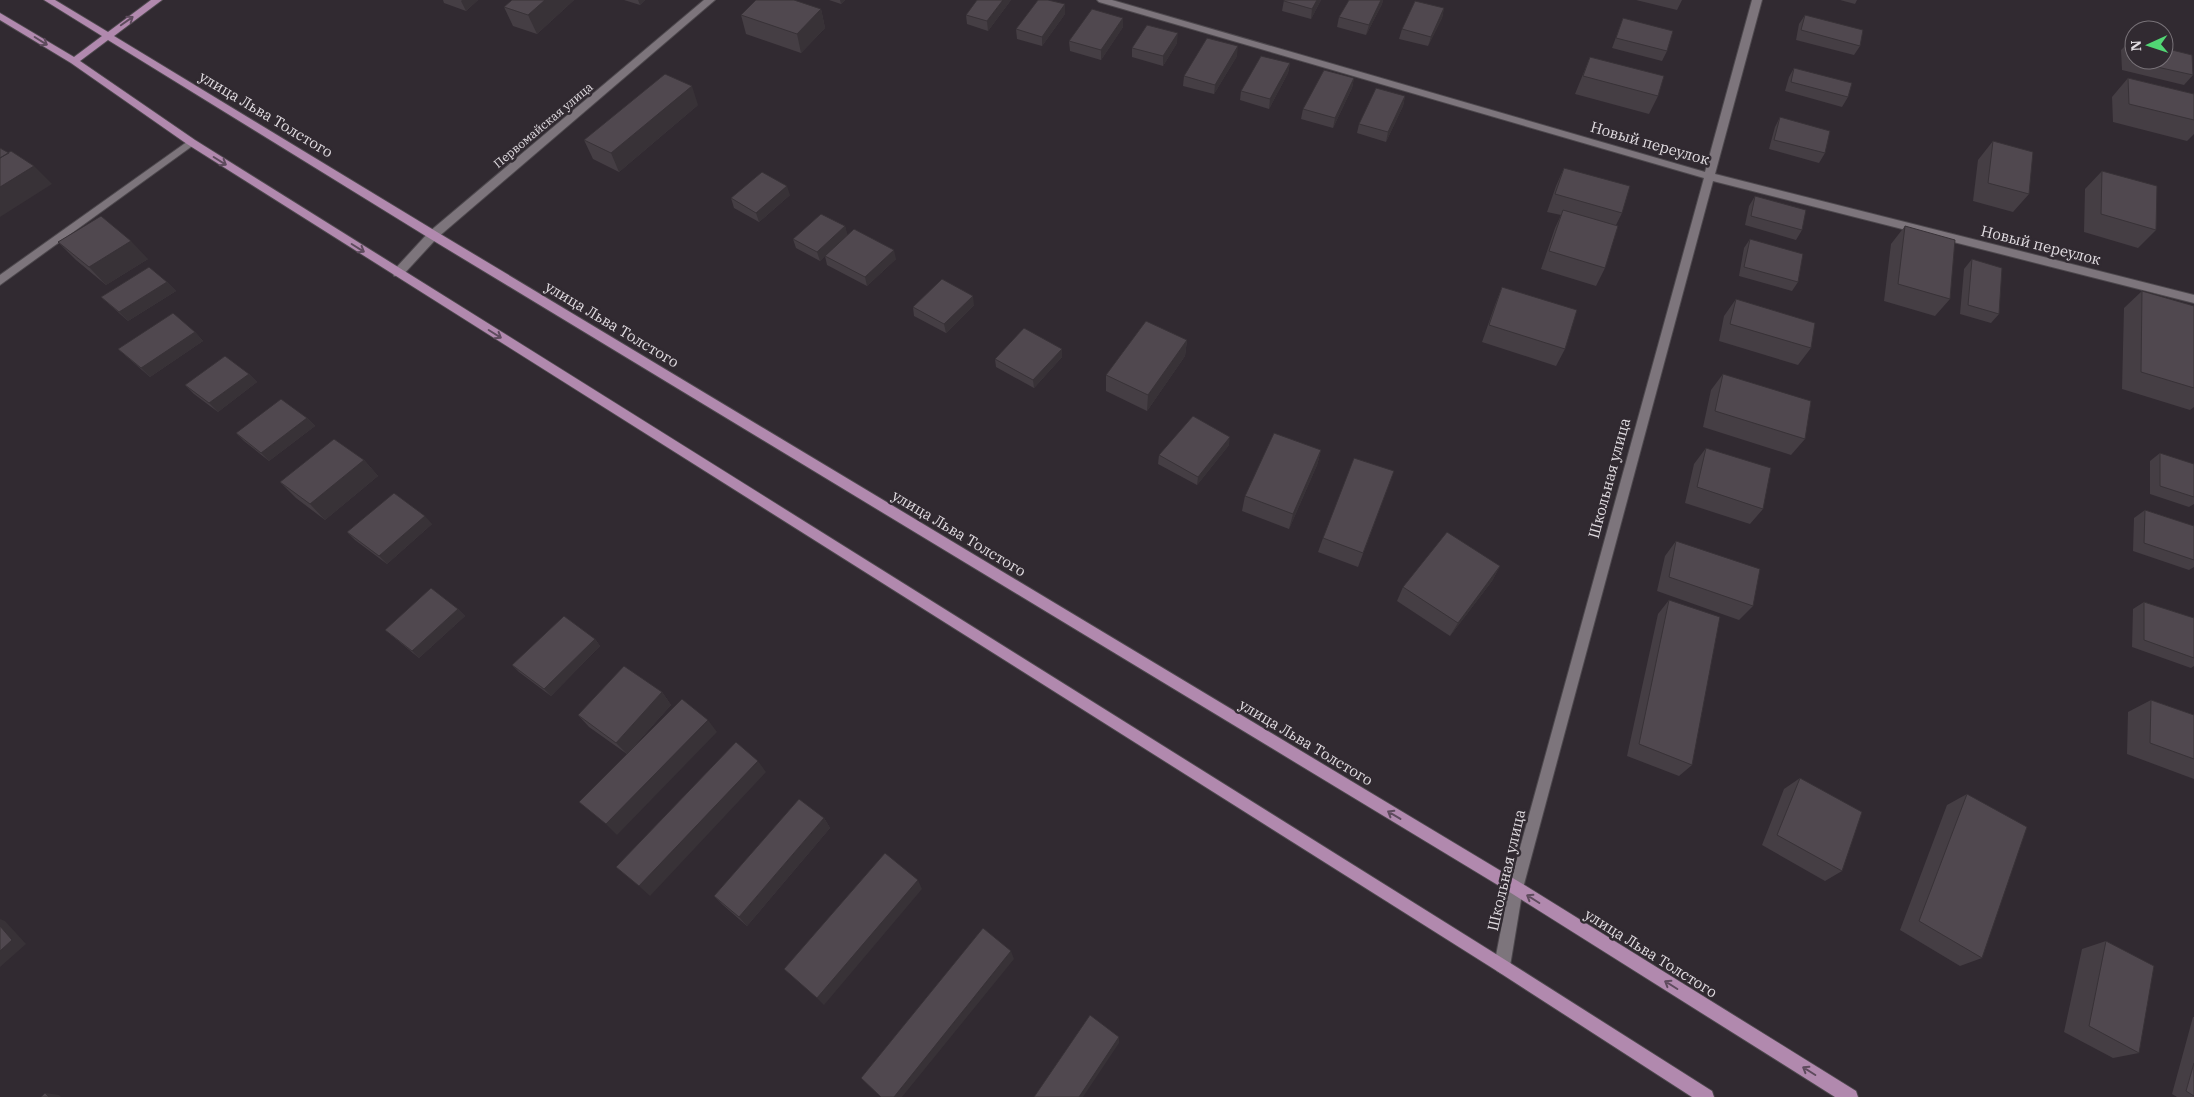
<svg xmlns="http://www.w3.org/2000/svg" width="2194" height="1097" font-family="'IBM Plex Serif',serif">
<rect width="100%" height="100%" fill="#312a31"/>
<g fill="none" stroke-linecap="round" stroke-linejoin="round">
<!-- minor casing -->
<g stroke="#4d484d" stroke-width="2">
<path id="minor" d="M 704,0 L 715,0 L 437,238 L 402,276 L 394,276 L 393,273 L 394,270 L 429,232 Z
M 1097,0 L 1112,0 L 1705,172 L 1752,0 L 1762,0 L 1715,174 L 2194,295 L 2194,303 L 1713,181 L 1523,888 L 1510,966 L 1507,971 L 1502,974 L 1497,971 L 1494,966 L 1509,888 L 1704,178 L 1099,2 Z
M 191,139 L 196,142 L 195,144 L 0,285 L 0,275 Z"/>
</g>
<!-- major casing -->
<g stroke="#4d484d" stroke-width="2">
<path id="major" d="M 44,0 L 55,0 L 108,32 L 151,0 L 162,0 L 114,36 L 437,232 L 1521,883 L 1856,1091 L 1858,1097 L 1835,1097 L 1511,893 L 429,238 L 108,40 L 80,61 L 195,140 L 1507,961 L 1712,1091 L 1714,1097 L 1692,1097 L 1497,971 L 187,144 L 71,63 L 0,20 L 0,13 L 74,57 L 102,36 Z"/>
</g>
<!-- minor -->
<use href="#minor" fill="#7d757c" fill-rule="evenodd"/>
<!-- major -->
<use href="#major" fill="#b189ae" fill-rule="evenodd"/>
</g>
<!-- wall -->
<path fill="#453e44" d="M 443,0 L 478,0 L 466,11 L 444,3 Z
M 512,0 L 574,0 L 537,34 L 513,26 L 504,7 Z
M 624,0 L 645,0 L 640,5 Z
M 829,0 L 845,0 L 841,4 Z
M 1011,0 L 988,31 L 967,24 L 966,15 Z
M 1284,0 L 1321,0 L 1311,19 L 1282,11 Z
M 1349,0 L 1383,0 L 1382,4 L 1366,35 L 1337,27 L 1339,17 Z
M 1636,0 L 1682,0 L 1677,10 Z
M 1840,0 L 1857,0 L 1855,4 Z
M 1444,8 L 1442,18 L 1428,46 L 1399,39 L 1402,29 Z
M 821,9 L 825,28 L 801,53 L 746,34 L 741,15 Z
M 1065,14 L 1042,46 L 1017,39 L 1016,29 Z
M 1805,15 L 1860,46 L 1854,55 L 1796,40 L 1799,24 Z
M 1123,18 L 1123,27 L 1101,60 L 1070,51 L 1069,41 Z
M 1623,18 L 1667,51 L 1662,61 L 1612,48 Z
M 2130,41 L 2193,75 L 2184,85 L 2122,70 L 2121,50 Z
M 1177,43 L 1163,66 L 1132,57 L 1132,48 Z
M 1237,56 L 1214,94 L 1183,86 L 1184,76 Z
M 1590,57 L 1658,96 L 1649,114 L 1575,94 Z
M 1290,63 L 1288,73 L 1269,109 L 1240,100 L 1241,91 Z
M 1794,68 L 1848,97 L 1842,107 L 1785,91 L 1789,77 Z
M 1354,78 L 1352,88 L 1333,128 L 1301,119 L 1303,109 Z
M 2128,78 L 2194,94 L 2194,134 L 2187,141 L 2113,122 L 2112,97 Z
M 1405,96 L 1403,106 L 1386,142 L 1357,133 L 1359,124 Z
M 698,105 L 619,172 L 593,159 L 584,140 Z
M 1780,117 L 1825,153 L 1819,163 L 1769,149 L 1775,127 Z
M 1993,141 L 2029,194 L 2013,212 L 1973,201 L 1978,160 Z
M 1564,168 L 1622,213 L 1616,225 L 1605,268 L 1596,286 L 1541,269 L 1555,228 L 1561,215 L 1547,212 L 1556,186 Z
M 2102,171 L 2156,230 L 2138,248 L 2084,232 L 2085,189 Z
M 790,195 L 759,222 L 734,208 L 731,198 Z
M 1755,196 L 1802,230 L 1796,240 L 1745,225 L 1749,206 Z
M 845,226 L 847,235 L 896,259 L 867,286 L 827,265 L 825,256 L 820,261 L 796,248 L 793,239 Z
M 1905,226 L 1950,299 L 1935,316 L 1884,301 L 1891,244 Z
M 1750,239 L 1798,282 L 1792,291 L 1739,276 L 1744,248 Z
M 58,242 L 148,259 L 106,285 L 76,260 Z
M 1972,259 L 1999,314 L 1991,323 L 1960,314 L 1964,269 Z
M 167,282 L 176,291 L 128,321 L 101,297 Z
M 1502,287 L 1565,349 L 1556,366 L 1482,342 L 1495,305 Z
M 2142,291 L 2194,306 L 2194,407 L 2190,410 L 2122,389 L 2124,308 Z
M 1736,299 L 1811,348 L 1798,365 L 1719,341 L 1724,316 Z
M 974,305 L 946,333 L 914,316 L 913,307 Z
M 195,332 L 203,341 L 150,377 L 118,349 Z
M 1187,340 L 1185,356 L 1147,411 L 1106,391 L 1106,375 Z
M 1062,349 L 1062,357 L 1034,388 L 996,367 L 995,359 Z
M 249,374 L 257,382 L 218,412 L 194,394 L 185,385 Z
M 1723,374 L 1805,439 L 1791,455 L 1703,427 L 1711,390 Z
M 307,418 L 315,426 L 269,461 L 244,441 L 236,433 Z
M 1229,445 L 1197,485 L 1158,464 L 1159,455 Z
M 1706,448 L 1763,509 L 1750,524 L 1685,503 L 1694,464 Z
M 1321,450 L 1317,465 L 1289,529 L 1242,511 L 1245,496 Z
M 2160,453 L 2194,497 L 2194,504 L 2189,507 L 2150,494 L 2150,461 Z
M 364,460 L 378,476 L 325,520 L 296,498 L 280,482 Z
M 1394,471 L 1358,567 L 1318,552 L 1323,538 Z
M 2145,510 L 2194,526 L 2194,567 L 2189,570 L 2133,551 L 2134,518 Z
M 432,524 L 387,564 L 355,540 L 347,532 Z
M 1676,541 L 1753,606 L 1739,620 L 1657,591 L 1665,556 Z
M 1500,566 L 1492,581 L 1450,636 L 1397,601 L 1403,587 Z
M 1669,600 L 1692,765 L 1679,776 L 1627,756 L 1658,614 Z
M 2144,602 L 2194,618 L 2194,666 L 2191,668 L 2132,647 L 2133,609 Z
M 458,609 L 465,616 L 419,658 L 385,630 Z
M 595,639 L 600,646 L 551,696 L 519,672 L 512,665 Z
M 662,692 L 671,705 L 627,754 L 589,727 L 578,715 Z
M 2151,700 L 2194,715 L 2194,779 L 2127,754 L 2128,712 Z
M 1800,778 L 1842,871 L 1825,881 L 1762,845 L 1784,789 Z
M 1967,794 L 1982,958 L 1960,966 L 1900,930 L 1947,805 Z
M 824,818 L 830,828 L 747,926 L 723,905 L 714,896 Z
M 2106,941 L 2139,1053 L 2113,1058 L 2064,1032 L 2082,949 Z
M 2193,1017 L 2194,1017 L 2194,1097 L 2177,1097 L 2172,1094 Z"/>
<!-- shaded-wall -->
<path fill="#383237" d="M 462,0 L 478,0 L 466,11 L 461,1 Z
M 545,0 L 574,0 L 537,34 L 528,15 Z
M 638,0 L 645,0 L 640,5 Z
M 840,0 L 845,0 L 841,4 Z
M 1003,0 L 1011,0 L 988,31 L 987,21 Z
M 1317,0 L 1321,0 L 1311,19 L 1312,9 Z
M 1381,0 L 1383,0 L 1382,4 L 1366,35 L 1369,25 Z
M 1065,4 L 1065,14 L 1042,46 L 1042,37 Z
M 1444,8 L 1442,18 L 1428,46 L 1431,37 Z
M 821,9 L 825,28 L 801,53 L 797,34 Z
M 1123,18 L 1123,27 L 1101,60 L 1101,50 Z
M 1178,33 L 1177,43 L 1163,66 L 1163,56 Z
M 1238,46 L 1237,56 L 1214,94 L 1215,85 Z
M 1290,63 L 1288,73 L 1269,109 L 1270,99 Z
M 1354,78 L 1352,88 L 1333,128 L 1335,118 Z
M 692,86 L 698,105 L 619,172 L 611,153 Z
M 1405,96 L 1403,106 L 1386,142 L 1388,132 Z
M 34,166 L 52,184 L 0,217 L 0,187 Z
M 787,186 L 790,195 L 759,222 L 756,213 Z
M 845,226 L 848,236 L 820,261 L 817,252 Z
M 131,241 L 148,259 L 106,285 L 89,267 Z
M 894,250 L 896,259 L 867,286 L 865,277 Z
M 167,282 L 176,291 L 128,321 L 119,312 Z
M 973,296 L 974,305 L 946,333 L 944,324 Z
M 195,332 L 203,341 L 150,377 L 141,368 Z
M 1187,340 L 1185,356 L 1147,411 L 1148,395 Z
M 1062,349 L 1062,357 L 1034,388 L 1033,380 Z
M 249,374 L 257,382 L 218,412 L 209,403 Z
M 307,418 L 315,426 L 269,461 L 261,453 Z
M 1230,437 L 1229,445 L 1197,485 L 1198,477 Z
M 1321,450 L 1317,465 L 1289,529 L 1293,514 Z
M 364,460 L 378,476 L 325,520 L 310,504 Z
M 425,516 L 432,524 L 387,564 L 379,556 Z
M 1500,566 L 1492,581 L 1450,636 L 1458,623 Z
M 458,609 L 465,616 L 419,658 L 412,651 Z
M 595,639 L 600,646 L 551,696 L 544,689 Z
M 662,692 L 671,705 L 627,754 L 616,743 Z
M 708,720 L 717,732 L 617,835 L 606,824 Z
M 758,761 L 766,772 L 650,896 L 639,886 Z
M 824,818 L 830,828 L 747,926 L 739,917 Z
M 918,880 L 922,889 L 824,1005 L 817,998 Z
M 0,919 L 5,921 L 26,944 L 0,967 Z
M 1011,951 L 1014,959 L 902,1097 L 894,1097 Z
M 1119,1037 L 1119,1043 L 1083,1097 L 1079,1097 Z
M 45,1093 L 59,1095 L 61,1097 L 49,1097 Z"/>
<!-- building -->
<path fill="#50484f" stroke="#383237" d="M 512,0 L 545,0 L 528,15 L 504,7 Z
M 756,0 L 794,0 L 821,9 L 797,34 L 741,15 Z
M 977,0 L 1003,0 L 987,21 L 966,15 Z
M 1038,0 L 1048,0 L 1065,4 L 1042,37 L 1016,29 Z
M 1284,0 L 1317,0 L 1312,9 L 1284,1 Z
M 1349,0 L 1381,0 L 1369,25 L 1339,17 Z
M 1415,1 L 1444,8 L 1431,37 L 1402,29 Z
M 1092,9 L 1123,18 L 1101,50 L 1069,41 Z
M 1805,15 L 1863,30 L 1860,46 L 1801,30 Z
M 1623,18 L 1673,31 L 1667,51 L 1616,38 Z
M 1147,25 L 1178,33 L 1163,56 L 1132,48 Z
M 1207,38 L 1238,46 L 1215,85 L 1184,76 Z
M 2130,41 L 2134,42 L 2134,60 L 2164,60 L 2164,48 L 2192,55 L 2193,75 L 2130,61 Z
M 1261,56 L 1290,63 L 1270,99 L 1241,91 Z
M 1590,57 L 1664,76 L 1658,96 L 1583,76 Z
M 1794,68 L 1852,83 L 1848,97 L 1791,82 Z
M 1324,70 L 1354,78 L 1335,118 L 1303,109 Z
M 665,74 L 692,86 L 611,153 L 584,140 Z
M 2128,78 L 2194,94 L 2194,120 L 2129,104 Z
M 1376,88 L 1405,96 L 1388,132 L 1359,124 Z
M 1780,117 L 1830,131 L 1825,153 L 1774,140 Z
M 1993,141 L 2033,152 L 2029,194 L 1988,183 Z
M 0,148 L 9,153 L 0,158 Z
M 11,151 L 34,166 L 0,187 L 0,158 Z
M 1564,168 L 1630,186 L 1622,213 L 1555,194 Z
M 2102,171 L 2157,186 L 2156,230 L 2101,214 Z
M 762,172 L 787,186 L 756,213 L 731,198 Z
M 1755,196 L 1806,210 L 1802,230 L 1751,216 Z
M 1563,210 L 1618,226 L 1605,268 L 1549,251 Z
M 821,214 L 845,226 L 817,252 L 793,239 Z
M 101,216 L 131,241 L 89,267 L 58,242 Z
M 1905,226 L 1955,240 L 1950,299 L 1898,284 Z
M 854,229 L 894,250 L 865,277 L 825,256 Z
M 1750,239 L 1803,254 L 1798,282 L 1744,267 Z
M 1972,259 L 2002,268 L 1999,314 L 1968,305 Z
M 149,267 L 167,282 L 119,312 L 101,297 Z
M 942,279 L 973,296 L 944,324 L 913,307 Z
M 1502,287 L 1577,310 L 1565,349 L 1489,325 Z
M 2142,291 L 2194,306 L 2194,388 L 2141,372 Z
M 1736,299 L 1815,323 L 1811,348 L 1730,324 Z
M 173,313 L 195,332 L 141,368 L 118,349 Z
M 1146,321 L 1187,340 L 1148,395 L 1106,375 Z
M 1024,328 L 1062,349 L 1033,380 L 995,359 Z
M 225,356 L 249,374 L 209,403 L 185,385 Z
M 1723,374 L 1811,401 L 1805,439 L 1715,411 Z
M 281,399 L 307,418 L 261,453 L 236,433 Z
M 1193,416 L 1230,437 L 1198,477 L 1159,455 Z
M 1274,433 L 1321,450 L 1293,514 L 1245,496 Z
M 334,439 L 364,460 L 310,504 L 280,482 Z
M 1706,448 L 1771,468 L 1763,509 L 1697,487 Z
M 2160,453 L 2194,464 L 2194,497 L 2160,486 Z
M 1354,458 L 1394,471 L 1363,553 L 1323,538 Z
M 394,493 L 425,516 L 379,556 L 347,532 Z
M 2145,510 L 2194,526 L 2194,560 L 2144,543 Z
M 1447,532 L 1500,566 L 1458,623 L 1403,587 Z
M 1676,541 L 1760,569 L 1753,606 L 1669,577 Z
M 431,588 L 458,609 L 412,651 L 385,630 Z
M 1669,600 L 1720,617 L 1692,765 L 1639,744 Z
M 2144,602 L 2194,618 L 2194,658 L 2144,640 Z
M 564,616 L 595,639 L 544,689 L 512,665 Z
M 624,666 L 662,692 L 616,743 L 578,715 Z
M 682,699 L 708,720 L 606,824 L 579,802 Z
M 2151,700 L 2194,715 L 2194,759 L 2150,743 Z
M 736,742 L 758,761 L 639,886 L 616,867 Z
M 1800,778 L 1862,812 L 1842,871 L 1777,835 Z
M 1967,794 L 2027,827 L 1982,958 L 1919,921 Z
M 799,799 L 824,818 L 739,917 L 714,896 Z
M 885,853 L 918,880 L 817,998 L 784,969 Z
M 0,926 L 12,940 L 0,951 Z
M 983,928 L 1011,951 L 894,1097 L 881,1097 L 861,1078 Z
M 2106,941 L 2154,966 L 2139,1053 L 2089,1026 Z
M 1090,1015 L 1119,1037 L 1079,1097 L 1034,1097 Z
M 2194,1063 L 2194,1096 L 2186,1091 Z
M 45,1093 L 49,1097 L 41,1097 Z"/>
<!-- one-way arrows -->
<defs><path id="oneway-shaft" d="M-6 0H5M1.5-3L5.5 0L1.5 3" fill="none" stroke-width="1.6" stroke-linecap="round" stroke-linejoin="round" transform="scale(1.25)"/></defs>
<g stroke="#5e4b5d">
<use href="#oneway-shaft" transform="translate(127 21) rotate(-35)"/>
<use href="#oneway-shaft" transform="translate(41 41) rotate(32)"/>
<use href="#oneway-shaft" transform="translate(220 161) rotate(32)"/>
<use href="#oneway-shaft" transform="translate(358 248) rotate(32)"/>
<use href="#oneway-shaft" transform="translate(495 334) rotate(32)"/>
<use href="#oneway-shaft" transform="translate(1394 815) rotate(-149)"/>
<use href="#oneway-shaft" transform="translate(1533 899) rotate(-148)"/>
<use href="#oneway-shaft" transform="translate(1671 985) rotate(-148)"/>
<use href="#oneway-shaft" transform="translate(1809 1071) rotate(-148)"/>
</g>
<g text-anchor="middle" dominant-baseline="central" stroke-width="5" stroke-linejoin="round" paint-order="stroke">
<!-- far-street labels -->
<g font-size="12" fill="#e2dde2" stroke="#312a31">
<text transform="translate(543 125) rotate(-40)">Первомайская улица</text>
</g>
<!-- street labels -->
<g font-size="15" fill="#e2dde2" stroke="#312a31">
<text transform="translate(266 114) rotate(31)">улица Льва Толстого</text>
<text transform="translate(1650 143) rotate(16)">Новый переулок</text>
<text transform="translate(2041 245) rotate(14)">Новый переулок</text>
<text transform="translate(612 324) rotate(31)">улица Льва Толстого</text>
<text transform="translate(1609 478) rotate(-75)">Школьная улица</text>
<text transform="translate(959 533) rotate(31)">улица Льва Толстого</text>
<text transform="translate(1306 742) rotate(31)">улица Льва Толстого</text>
<text transform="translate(1506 870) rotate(-77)">Школьная улица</text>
<text transform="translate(1651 953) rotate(32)">улица Льва Толстого</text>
</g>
</g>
<!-- north arrow -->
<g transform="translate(2149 45) rotate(267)"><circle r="24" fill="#312a31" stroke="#787278"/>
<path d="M0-4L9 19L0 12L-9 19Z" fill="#51d674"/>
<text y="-8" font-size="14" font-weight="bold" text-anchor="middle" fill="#e2dde2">N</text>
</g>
</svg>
